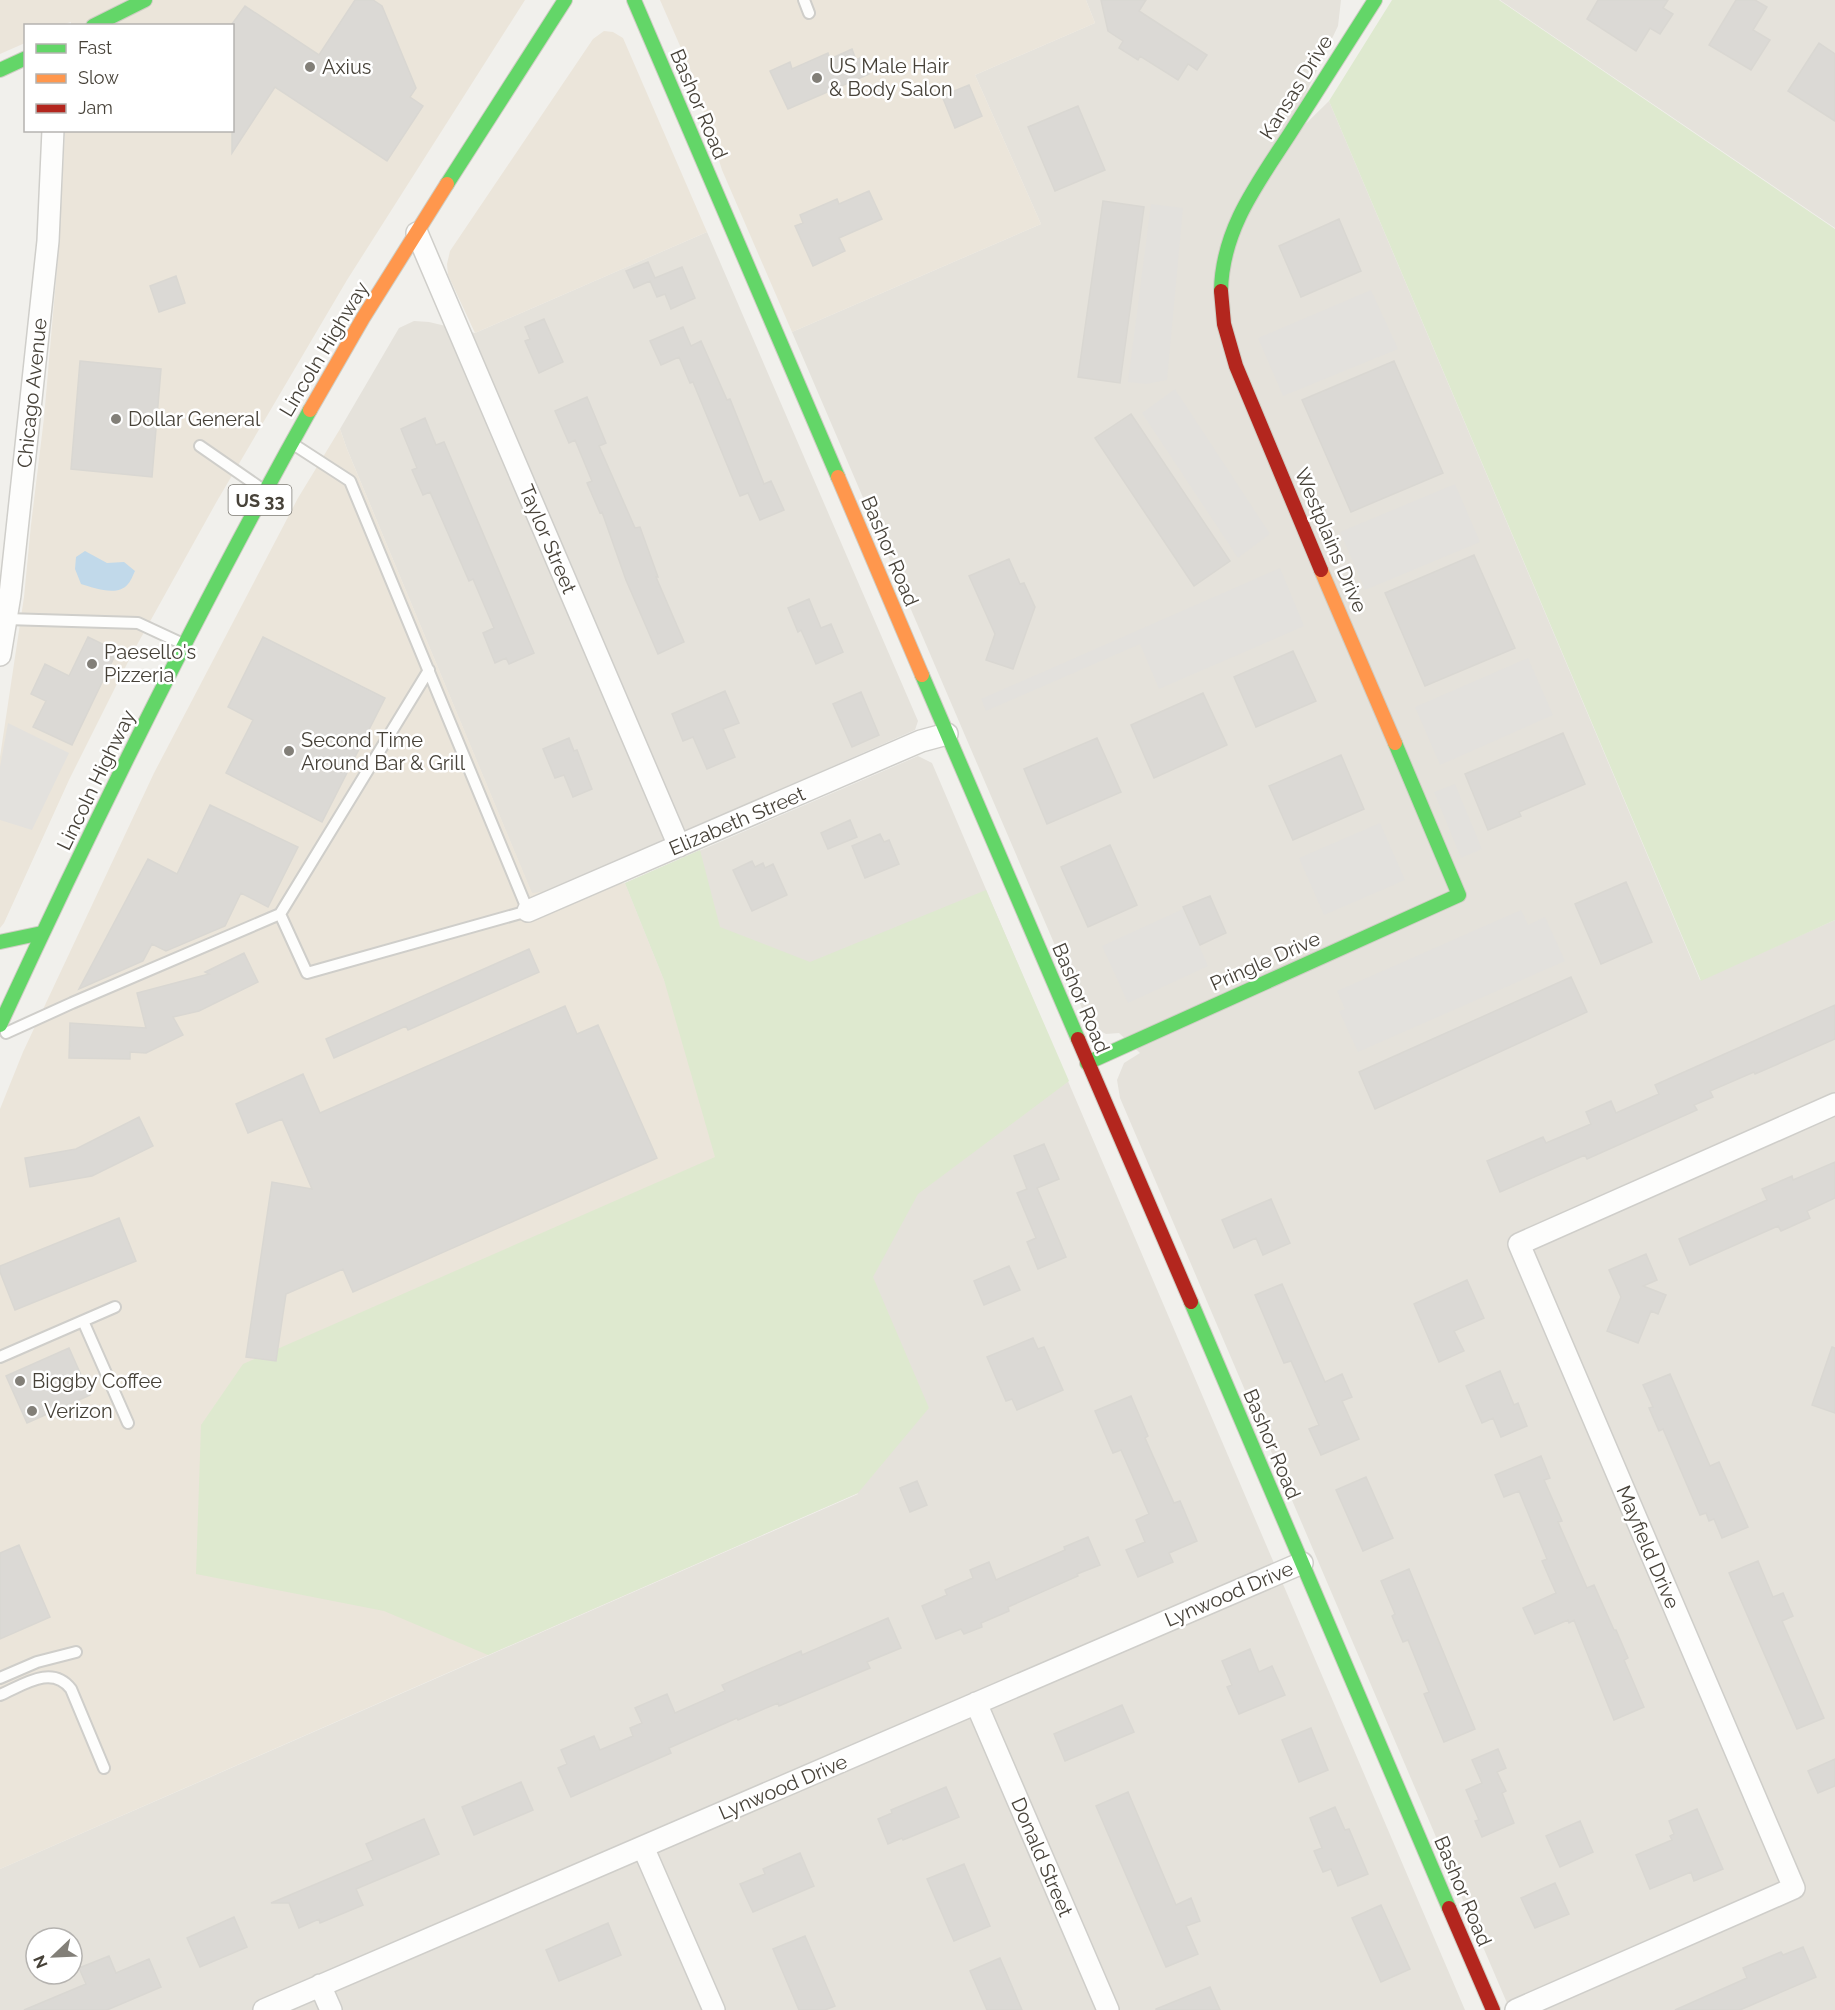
<svg xmlns="http://www.w3.org/2000/svg" width="1835" height="2010" font-family="Raleway,sans-serif">
<rect width="100%" height="100%" fill="#f1f0ec"/>
<!-- residential -->
<path fill="#e5e2db" fill-rule="evenodd" d="M 1086,0 L 1341,0 L 1338,26 L 1278,151 L 1329,101 L 1700,980 L 1835,920 L 1835,2010 L 1510,2010 L 1120,1098 L 1117,1080 L 1124,1063 L 1140,1053 L 1119,1033 L 1106,1034 L 1095,1028 L 1087,1020 L 792,332 L 1041,224 L 975,75 L 1095,23 Z
M 1500,0 L 1835,0 L 1835,228 Z
M 707,232 L 918,721 L 915,730 L 549,891 L 532,894 L 347,449 L 340,429 L 399,328 L 414,321 L 429,322 L 475,333 Z
M 918,756 L 932,763 L 1465,2010 L 0,2010 L 0,1869 L 858,1494 L 664,980 L 625,883 ZM 36,1938 L 72,1938 L 72,1974 L 36,1974 Z"/>
<!-- commercial -->
<path fill="#ebe5da" d="M 0,0 L 525,0 L 347,280 L 217,501 L 133,652 L 69,780 L 4,923 L 0,928 L 0,757 L 24,597 L 31,525 L 44,418 L 59,245 L 65,131 L 232,130 L 232,26 L 71,26 L 71,22 L 62,25 L 26,26 L 25,43 L 0,54 Z
M 660,0 L 1086,0 L 1095,23 L 975,75 L 1041,224 L 792,332 L 722,170 L 691,71 Z
M 604,31 L 613,32 L 623,38 L 707,232 L 475,333 L 448,275 L 447,264 L 450,251 L 593,39 Z
M 340,429 L 347,449 L 532,893 L 625,883 L 664,980 L 858,1493 L 0,1869 L 0,1109 L 23,1052 L 154,773 L 298,498 Z"/>
<!-- green -->
<path fill="#dee9cf" d="M 1392,0 L 1499,0 L 1835,229 L 1835,920 L 1701,981 L 1329,101 Z
M 700,850 L 720,927 L 810,962 L 986,890 L 1069,1081 L 918,1194 L 873,1277 L 929,1408 L 858,1493 L 488,1655 L 384,1611 L 196,1574 L 201,1425 L 243,1364 L 715,1157 L 664,980 L 625,883 Z"/>
<!-- parking -->
<path fill="#e3e1dd" d="M 1151,204 L 1183,208 L 1167,380 L 1146,384 L 1128,382 Z
M 1371,290 L 1398,349 L 1283,396 L 1258,338 Z
M 1175,389 L 1270,534 L 1238,558 L 1142,413 Z
M 1455,484 L 1480,542 L 1365,590 L 1340,532 Z
M 1280,568 L 1304,626 L 1159,689 L 1140,644 L 986,711 L 981,699 Z
M 1528,658 L 1553,715 L 1440,765 L 1415,707 Z
M 8,723 L 69,753 L 32,830 L 0,820 L 0,767 Z
M 1455,784 L 1482,849 L 1461,858 L 1434,792 Z
M 1380,823 L 1405,880 L 1324,915 L 1299,858 Z
M 1183,909 L 1208,966 L 1128,1003 L 1102,946 Z
M 1521,910 L 1528,925 L 1545,917 L 1565,961 L 1358,1052 L 1339,1011 L 1345,1009 L 1337,991 Z"/>
<!-- water -->
<path fill="#c1d9ea" d="M 85,551 L 107,563 L 124,562 L 135,571 C 133,575 131,581 128,584 C 118,597 94,588 81,584 L 75,569 L 76,557 Z"/>
<!-- building -->
<path fill="#dbd9d5" stroke="#d9d7d2" stroke-width="1.5" d="M 355,0 L 373,0 L 382,6 L 416,88 L 410,97 L 423,106 L 387,161 L 275,87 L 232,153 L 232,24 L 245,6 L 319,55 Z
M 1101,0 L 1146,0 L 1139,11 L 1207,55 L 1197,70 L 1188,64 L 1178,80 L 1140,56 L 1138,60 L 1119,48 L 1123,41 L 1108,31 Z
M 1598,0 L 1668,0 L 1663,8 L 1673,14 L 1660,34 L 1650,28 L 1636,51 L 1587,19 Z
M 1736,0 L 1755,0 L 1767,7 L 1753,30 L 1770,40 L 1751,70 L 1709,45 Z
M 1819,43 L 1835,54 L 1835,121 L 1788,91 Z
M 852,49 L 856,60 L 862,57 L 869,74 L 788,109 L 770,71 L 790,62 L 792,69 L 828,53 L 830,59 Z
M 969,85 L 982,116 L 955,128 L 942,96 Z
M 1078,106 L 1105,170 L 1055,191 L 1028,127 Z
M 869,191 L 882,219 L 839,238 L 845,251 L 813,266 L 795,226 L 803,223 L 800,215 L 837,199 L 839,204 Z
M 1103,201 L 1144,207 L 1120,383 L 1078,377 Z
M 1339,219 L 1361,271 L 1301,297 L 1279,246 Z
M 648,262 L 655,278 L 682,267 L 695,298 L 671,309 L 665,294 L 657,297 L 650,281 L 634,288 L 626,271 Z
M 176,276 L 185,303 L 159,312 L 150,286 Z
M 544,319 L 563,362 L 539,373 L 525,341 L 530,339 L 525,327 Z
M 683,327 L 691,346 L 701,341 L 727,400 L 730,399 L 764,484 L 771,481 L 784,510 L 760,520 L 748,493 L 740,496 L 693,382 L 690,383 L 679,357 L 661,365 L 650,341 Z
M 80,361 L 161,369 L 152,477 L 71,469 Z
M 1394,361 L 1443,473 L 1351,512 L 1302,400 Z
M 587,397 L 606,443 L 599,446 L 635,528 L 640,527 L 658,577 L 656,577 L 684,642 L 658,654 L 626,580 L 602,512 L 600,513 L 587,483 L 592,481 L 575,440 L 569,443 L 555,411 Z
M 1131,414 L 1230,561 L 1194,586 L 1095,438 Z
M 425,418 L 436,445 L 444,442 L 534,653 L 509,664 L 506,658 L 495,663 L 483,633 L 494,628 L 473,579 L 469,581 L 430,492 L 423,495 L 412,470 L 417,468 L 401,429 Z
M 1474,555 L 1515,648 L 1425,686 L 1385,593 Z
M 1009,559 L 1020,584 L 1024,583 L 1035,607 L 1013,669 L 986,660 L 995,634 L 969,576 Z
M 809,599 L 821,628 L 831,624 L 843,652 L 816,664 L 801,630 L 798,632 L 788,608 Z
M 88,637 L 117,651 L 72,745 L 33,727 L 46,701 L 31,694 L 45,664 L 69,676 Z
M 263,637 L 385,698 L 322,822 L 226,773 L 253,720 L 228,707 Z
M 1293,651 L 1316,701 L 1256,727 L 1234,677 Z
M 725,691 L 739,723 L 723,729 L 735,757 L 707,769 L 693,737 L 683,741 L 672,714 Z
M 861,692 L 879,735 L 852,747 L 833,704 Z
M 1203,693 L 1227,745 L 1154,778 L 1131,725 Z
M 1563,733 L 1585,784 L 1519,812 L 1521,816 L 1488,830 L 1465,774 Z
M 569,738 L 574,751 L 577,750 L 592,789 L 573,797 L 564,775 L 555,778 L 543,749 Z
M 1097,738 L 1121,792 L 1047,824 L 1024,769 Z
M 1341,755 L 1364,809 L 1293,840 L 1269,786 Z
M 210,805 L 298,847 L 268,907 L 241,893 L 225,926 L 166,951 L 152,944 L 143,961 L 79,989 L 148,859 L 177,874 Z
M 850,820 L 857,837 L 828,849 L 821,833 Z
M 880,834 L 884,842 L 889,840 L 899,864 L 865,878 L 852,846 Z
M 1110,845 L 1137,905 L 1088,927 L 1061,867 Z
M 752,861 L 755,867 L 763,863 L 765,868 L 773,864 L 787,895 L 752,911 L 733,870 Z
M 1626,882 L 1652,942 L 1601,964 L 1575,904 Z
M 1210,896 L 1226,933 L 1200,945 L 1183,907 Z
M 529,949 L 539,972 L 408,1030 L 406,1026 L 334,1058 L 326,1039 Z
M 244,953 L 258,982 L 199,1011 L 173,1017 L 183,1035 L 146,1053 L 130,1052 L 130,1059 L 69,1058 L 70,1023 L 146,1028 L 137,993 L 209,974 L 205,972 Z
M 1571,977 L 1587,1012 L 1375,1109 L 1359,1072 Z
M 1835,1005 L 1835,1039 L 1755,1074 L 1754,1072 L 1710,1091 L 1713,1097 L 1694,1105 L 1697,1110 L 1587,1159 L 1585,1155 L 1500,1192 L 1487,1161 L 1543,1137 L 1546,1143 L 1591,1124 L 1586,1112 L 1611,1101 L 1616,1113 L 1659,1094 L 1655,1085 Z
M 565,1006 L 577,1034 L 598,1025 L 657,1158 L 353,1292 L 343,1269 L 286,1294 L 276,1361 L 246,1357 L 272,1182 L 312,1189 L 282,1119 L 248,1133 L 236,1104 L 303,1074 L 320,1113 Z
M 139,1117 L 153,1146 L 92,1176 L 30,1187 L 25,1158 L 76,1149 Z
M 1044,1144 L 1059,1179 L 1037,1188 L 1066,1257 L 1038,1269 L 1027,1242 L 1036,1238 L 1017,1193 L 1027,1189 L 1014,1156 Z
M 1835,1162 L 1835,1198 L 1807,1211 L 1810,1218 L 1781,1231 L 1778,1226 L 1690,1265 L 1679,1239 L 1767,1200 L 1762,1189 L 1792,1176 L 1793,1180 Z
M 1271,1199 L 1290,1243 L 1263,1255 L 1256,1238 L 1234,1248 L 1222,1220 Z
M 119,1218 L 136,1261 L 15,1310 L 0,1272 L 0,1266 Z
M 1646,1254 L 1657,1280 L 1643,1286 L 1666,1295 L 1658,1314 L 1651,1311 L 1638,1343 L 1607,1331 L 1621,1297 L 1609,1270 Z
M 1009,1266 L 1020,1290 L 984,1305 L 974,1281 Z
M 1467,1280 L 1484,1318 L 1454,1331 L 1464,1351 L 1439,1362 L 1414,1304 Z
M 1282,1284 L 1325,1382 L 1342,1374 L 1352,1397 L 1342,1401 L 1359,1439 L 1321,1455 L 1309,1429 L 1319,1425 L 1291,1361 L 1284,1363 L 1255,1295 Z
M 1033,1338 L 1038,1349 L 1044,1347 L 1063,1390 L 1017,1410 L 1012,1399 L 1006,1401 L 987,1357 Z
M 1832,1347 L 1835,1348 L 1835,1413 L 1812,1405 Z
M 69,1348 L 90,1395 L 27,1423 L 6,1376 Z
M 1500,1371 L 1514,1405 L 1518,1403 L 1527,1426 L 1501,1437 L 1493,1418 L 1482,1423 L 1466,1386 Z
M 1670,1374 L 1710,1466 L 1719,1462 L 1748,1527 L 1722,1538 L 1714,1519 L 1709,1521 L 1706,1513 L 1700,1515 L 1663,1429 L 1659,1431 L 1649,1408 L 1653,1407 L 1643,1385 Z
M 1131,1396 L 1148,1436 L 1145,1438 L 1174,1503 L 1180,1501 L 1197,1541 L 1169,1553 L 1173,1562 L 1138,1577 L 1126,1550 L 1145,1542 L 1136,1520 L 1149,1514 L 1121,1450 L 1113,1453 L 1095,1411 Z
M 1541,1456 L 1550,1478 L 1544,1480 L 1562,1521 L 1558,1522 L 1587,1588 L 1594,1585 L 1614,1630 L 1616,1630 L 1628,1658 L 1624,1660 L 1644,1707 L 1614,1720 L 1574,1620 L 1569,1623 L 1568,1620 L 1535,1634 L 1523,1608 L 1556,1593 L 1542,1561 L 1547,1559 L 1519,1491 L 1504,1497 L 1495,1475 Z
M 1366,1477 L 1393,1538 L 1363,1551 L 1336,1490 Z
M 917,1481 L 927,1505 L 910,1512 L 900,1488 Z
M 1088,1537 L 1100,1565 L 1077,1574 L 1078,1576 L 1008,1607 L 1009,1611 L 981,1623 L 982,1627 L 964,1634 L 961,1629 L 936,1639 L 922,1606 L 947,1595 L 945,1590 L 973,1578 L 970,1570 L 989,1562 L 996,1580 L 1065,1550 L 1064,1547 Z
M 19,1545 L 50,1617 L 0,1639 L 0,1553 Z
M 1758,1561 L 1773,1597 L 1783,1593 L 1793,1616 L 1782,1621 L 1824,1718 L 1797,1729 L 1729,1573 Z
M 1409,1569 L 1475,1729 L 1444,1742 L 1424,1694 L 1429,1692 L 1408,1640 L 1403,1642 L 1392,1616 L 1395,1614 L 1381,1581 Z
M 888,1618 L 901,1648 L 867,1662 L 870,1668 L 779,1706 L 778,1703 L 738,1720 L 737,1718 L 669,1748 L 671,1753 L 571,1797 L 558,1768 L 567,1764 L 561,1750 L 594,1736 L 600,1750 L 633,1736 L 630,1728 L 642,1723 L 635,1708 L 667,1694 L 675,1713 L 725,1691 L 722,1685 L 801,1651 L 802,1655 Z
M 1250,1649 L 1259,1672 L 1272,1666 L 1285,1695 L 1239,1714 L 1227,1687 L 1232,1685 L 1222,1661 Z
M 1122,1705 L 1134,1732 L 1065,1761 L 1054,1734 Z
M 1311,1728 L 1328,1770 L 1299,1782 L 1282,1740 Z
M 1498,1749 L 1506,1768 L 1497,1772 L 1506,1791 L 1502,1793 L 1514,1823 L 1482,1837 L 1475,1821 L 1479,1820 L 1466,1790 L 1482,1783 L 1472,1760 Z
M 1835,1759 L 1835,1786 L 1818,1793 L 1808,1771 Z
M 521,1782 L 533,1810 L 474,1835 L 462,1807 Z
M 946,1787 L 959,1817 L 903,1840 L 902,1838 L 888,1844 L 878,1819 L 892,1813 L 891,1810 Z
M 1128,1792 L 1176,1905 L 1191,1898 L 1200,1921 L 1186,1926 L 1198,1954 L 1166,1967 L 1096,1806 Z
M 1335,1807 L 1345,1830 L 1349,1829 L 1368,1874 L 1338,1886 L 1331,1869 L 1323,1872 L 1314,1851 L 1322,1848 L 1310,1818 Z
M 1697,1809 L 1723,1869 L 1694,1881 L 1691,1872 L 1650,1889 L 1636,1855 L 1672,1840 L 1670,1836 L 1674,1834 L 1669,1821 Z
M 424,1819 L 439,1854 L 356,1889 L 363,1905 L 320,1923 L 319,1919 L 299,1928 L 289,1903 L 271,1903 L 373,1860 L 366,1844 Z
M 1580,1821 L 1593,1852 L 1560,1867 L 1546,1836 Z
M 800,1853 L 814,1886 L 753,1912 L 740,1884 L 765,1874 L 763,1869 Z
M 964,1864 L 990,1926 L 954,1941 L 927,1879 Z
M 1555,1883 L 1569,1914 L 1535,1928 L 1521,1898 Z
M 1381,1905 L 1410,1969 L 1381,1982 L 1352,1918 Z
M 234,1917 L 247,1947 L 200,1967 L 187,1938 Z
M 608,1923 L 621,1955 L 559,1981 L 546,1950 Z
M 805,1936 L 835,2006 L 825,2010 L 799,2010 L 773,1949 Z
M 1803,1947 L 1816,1977 L 1740,2010 L 1675,2010 L 1747,1978 L 1743,1968 L 1781,1952 L 1783,1955 Z
M 109,1956 L 116,1973 L 149,1959 L 161,1987 L 107,2010 L 24,2010 L 86,1984 L 79,1968 Z
M 1000,1958 L 1022,2010 L 987,2010 L 970,1971 Z
M 1210,1987 L 1220,2010 L 1156,2010 L 1156,2009 Z"/>
<g fill="none" stroke-linecap="round" stroke-linejoin="round">
<!-- lane casing -->
<g stroke="#cfceca" stroke-width="14">
<path id="lane" d="M 804,0 L 809,13
M 200,446 L 262,489
M 6,619 L 138,623 L 181,643
M 280,914 L 307,973 L 528,911 L 350,481 L 293,444
M 6,1033 L 72,1003 L 280,914 L 429,670
M 83,1321 L 128,1423
M 0,1357 L 115,1307
M 0,1678 L 37,1662 L 76,1652
M 0,1695 C 23,1685 52,1664 71,1689 L 104,1768"/>
</g>
<!-- street casing -->
<g stroke="#cfceca" stroke-width="24">
<path id="street" d="M 417,233 L 679,846
M 0,655 L 10,595 L 48,241 L 53,130
M 528,911 L 921,741 L 947,734
M 976,1703 L 1108,2010
M 643,1847 L 714,2010
M 320,1985 L 331,2010
M 264,2010 L 1302,1563
M 1516,2010 L 1794,1888 L 1519,1244 L 1835,1104"/>
</g>
<!-- fast casing -->
<g stroke="#cfcdc4" stroke-width="16">
<path id="fast" d="M 634,0 L 838,477
M 93,26 L 145,0
M 0,70 L 26,58
M 447,184 L 565,0
M 1221,291 C 1222,230 1257,184 1289,135 C 1318,90 1346,45 1375,0
M 922,675 L 1078,1039
M 0,942 L 42,933
M 0,1025 C 96,817 198,610 310,410
M 1087,1063 L 1459,895 L 1395,743
M 1191,1302 L 1449,1908"/>
</g>
<!-- slow casing -->
<g stroke="#cfcdc4" stroke-width="16">
<path id="slow" d="M 310,410 L 363,318 L 447,184
M 838,477 L 922,675
M 1321,570 L 1395,743"/>
</g>
<!-- jam casing -->
<g stroke="#cfcdc4" stroke-width="16">
<path id="jam" d="M 1221,291 L 1224,324 L 1236,366 L 1321,570
M 1078,1039 L 1191,1302
M 1449,1908 L 1493,2010"/>
</g>
<!-- lane -->
<use href="#lane" stroke="#fdfdfc" stroke-width="10"/>
<!-- street -->
<use href="#street" stroke="#fdfdfc" stroke-width="21"/>
<!-- fast -->
<use href="#fast" stroke="#63d668" stroke-width="14"/>
<!-- slow -->
<use href="#slow" stroke="#ff974d" stroke-width="14"/>
<!-- jam -->
<use href="#jam" stroke="#b3261e" stroke-width="14"/>
</g>
<!-- markers -->
<g fill="#827f78" stroke="#fff" stroke-width="2">
<circle cx="310" cy="67" r="6"/>
<circle cx="817" cy="78" r="6"/>
<circle cx="116" cy="419" r="6"/>
<circle cx="92" cy="664" r="6"/>
<circle cx="289" cy="751" r="6"/>
<circle cx="20" cy="1381" r="6"/>
<circle cx="32" cy="1411" r="6"/>
</g>
<g text-anchor="middle" dominant-baseline="central" stroke-width="5" stroke-linejoin="round" paint-order="stroke">
<!-- shield labels -->
<rect fill="#fff" stroke="#7e7b74" stroke-width="1.5" x="228.5" y="485" width="63" height="30" rx="4.5"/>
<g font-size="18" font-weight="bold" fill="#474239">
<text x="260" y="500">US 33</text>
</g>
<!-- poi labels -->
<g font-size="20" fill="#474239" stroke="#fff" text-anchor="start">
<text x="829" y="66">US Male Hair<tspan x="829" dy="23">&amp; Body Salon</tspan></text>
<text x="322" y="67">Axius</text>
<text x="128" y="419">Dollar General</text>
<text x="104" y="652">Paesello's<tspan x="104" dy="23">Pizzeria</tspan></text>
<text x="301" y="740">Second Time<tspan x="301" dy="23">Around Bar &amp; Grill</tspan></text>
<text x="32" y="1381">Biggby Coffee</text>
<text x="44" y="1411">Verizon</text>
</g>
<!-- street labels -->
<g font-size="20" fill="#474239" stroke="#fff">
<text transform="translate(1296 87) rotate(-58)">Kansas Drive</text>
<text transform="translate(699 104) rotate(67)">Bashor Road</text>
<text transform="translate(324 349) rotate(-59)">Lincoln Highway</text>
<text transform="translate(32 393) rotate(-84)">Chicago Avenue</text>
<text transform="translate(548 539) rotate(67)">Taylor Street</text>
<text transform="translate(1331 540) rotate(67)">Westplains Drive</text>
<text transform="translate(890 551) rotate(67)">Bashor Road</text>
<text transform="translate(96 780) rotate(-64)">Lincoln Highway</text>
<text transform="translate(737 821) rotate(-23)">Elizabeth Street</text>
<text transform="translate(1265 961) rotate(-24)">Pringle Drive</text>
<text transform="translate(1081 998) rotate(67)">Bashor Road</text>
<text transform="translate(1272 1444) rotate(67)">Bashor Road</text>
<text transform="translate(1648 1547) rotate(67)">Mayfield Drive</text>
<text transform="translate(1229 1594) rotate(-23)">Lynwood Drive</text>
<text transform="translate(783 1787) rotate(-23)">Lynwood Drive</text>
<text transform="translate(1042 1857) rotate(67)">Donald Street</text>
<text transform="translate(1463 1891) rotate(67)">Bashor Road</text>
</g>
</g>
<!-- legend -->
<rect x="24" y="24" width="210" height="108" fill="#ffffff" stroke="#b5b3b0" stroke-width="1.5"/>
<rect x="36" y="44" width="30" height="9" fill="#63d668" stroke="#b5b3b0" stroke-width="1.5"/>
<text x="78" y="54" font-size="18" fill="#474239">Fast</text>
<rect x="36" y="74" width="30" height="9" fill="#ff974d" stroke="#b5b3b0" stroke-width="1.5"/>
<text x="78" y="84" font-size="18" fill="#474239">Slow</text>
<rect x="36" y="104" width="30" height="9" fill="#b3261e" stroke="#b5b3b0" stroke-width="1.5"/>
<text x="78" y="114" font-size="18" fill="#474239">Jam</text>
<!-- north arrow -->
<g transform="translate(54 1956) rotate(247)"><circle r="28" fill="#ffffff" stroke="#b5b3b0" stroke-width="1.5"/>
<path d="M0-4.5L10 22L0 15L-10 22Z" fill="#827f78"/>
<text y="-9" font-size="16" font-weight="bold" text-anchor="middle" fill="#474239">N</text>
</g>
</svg>
